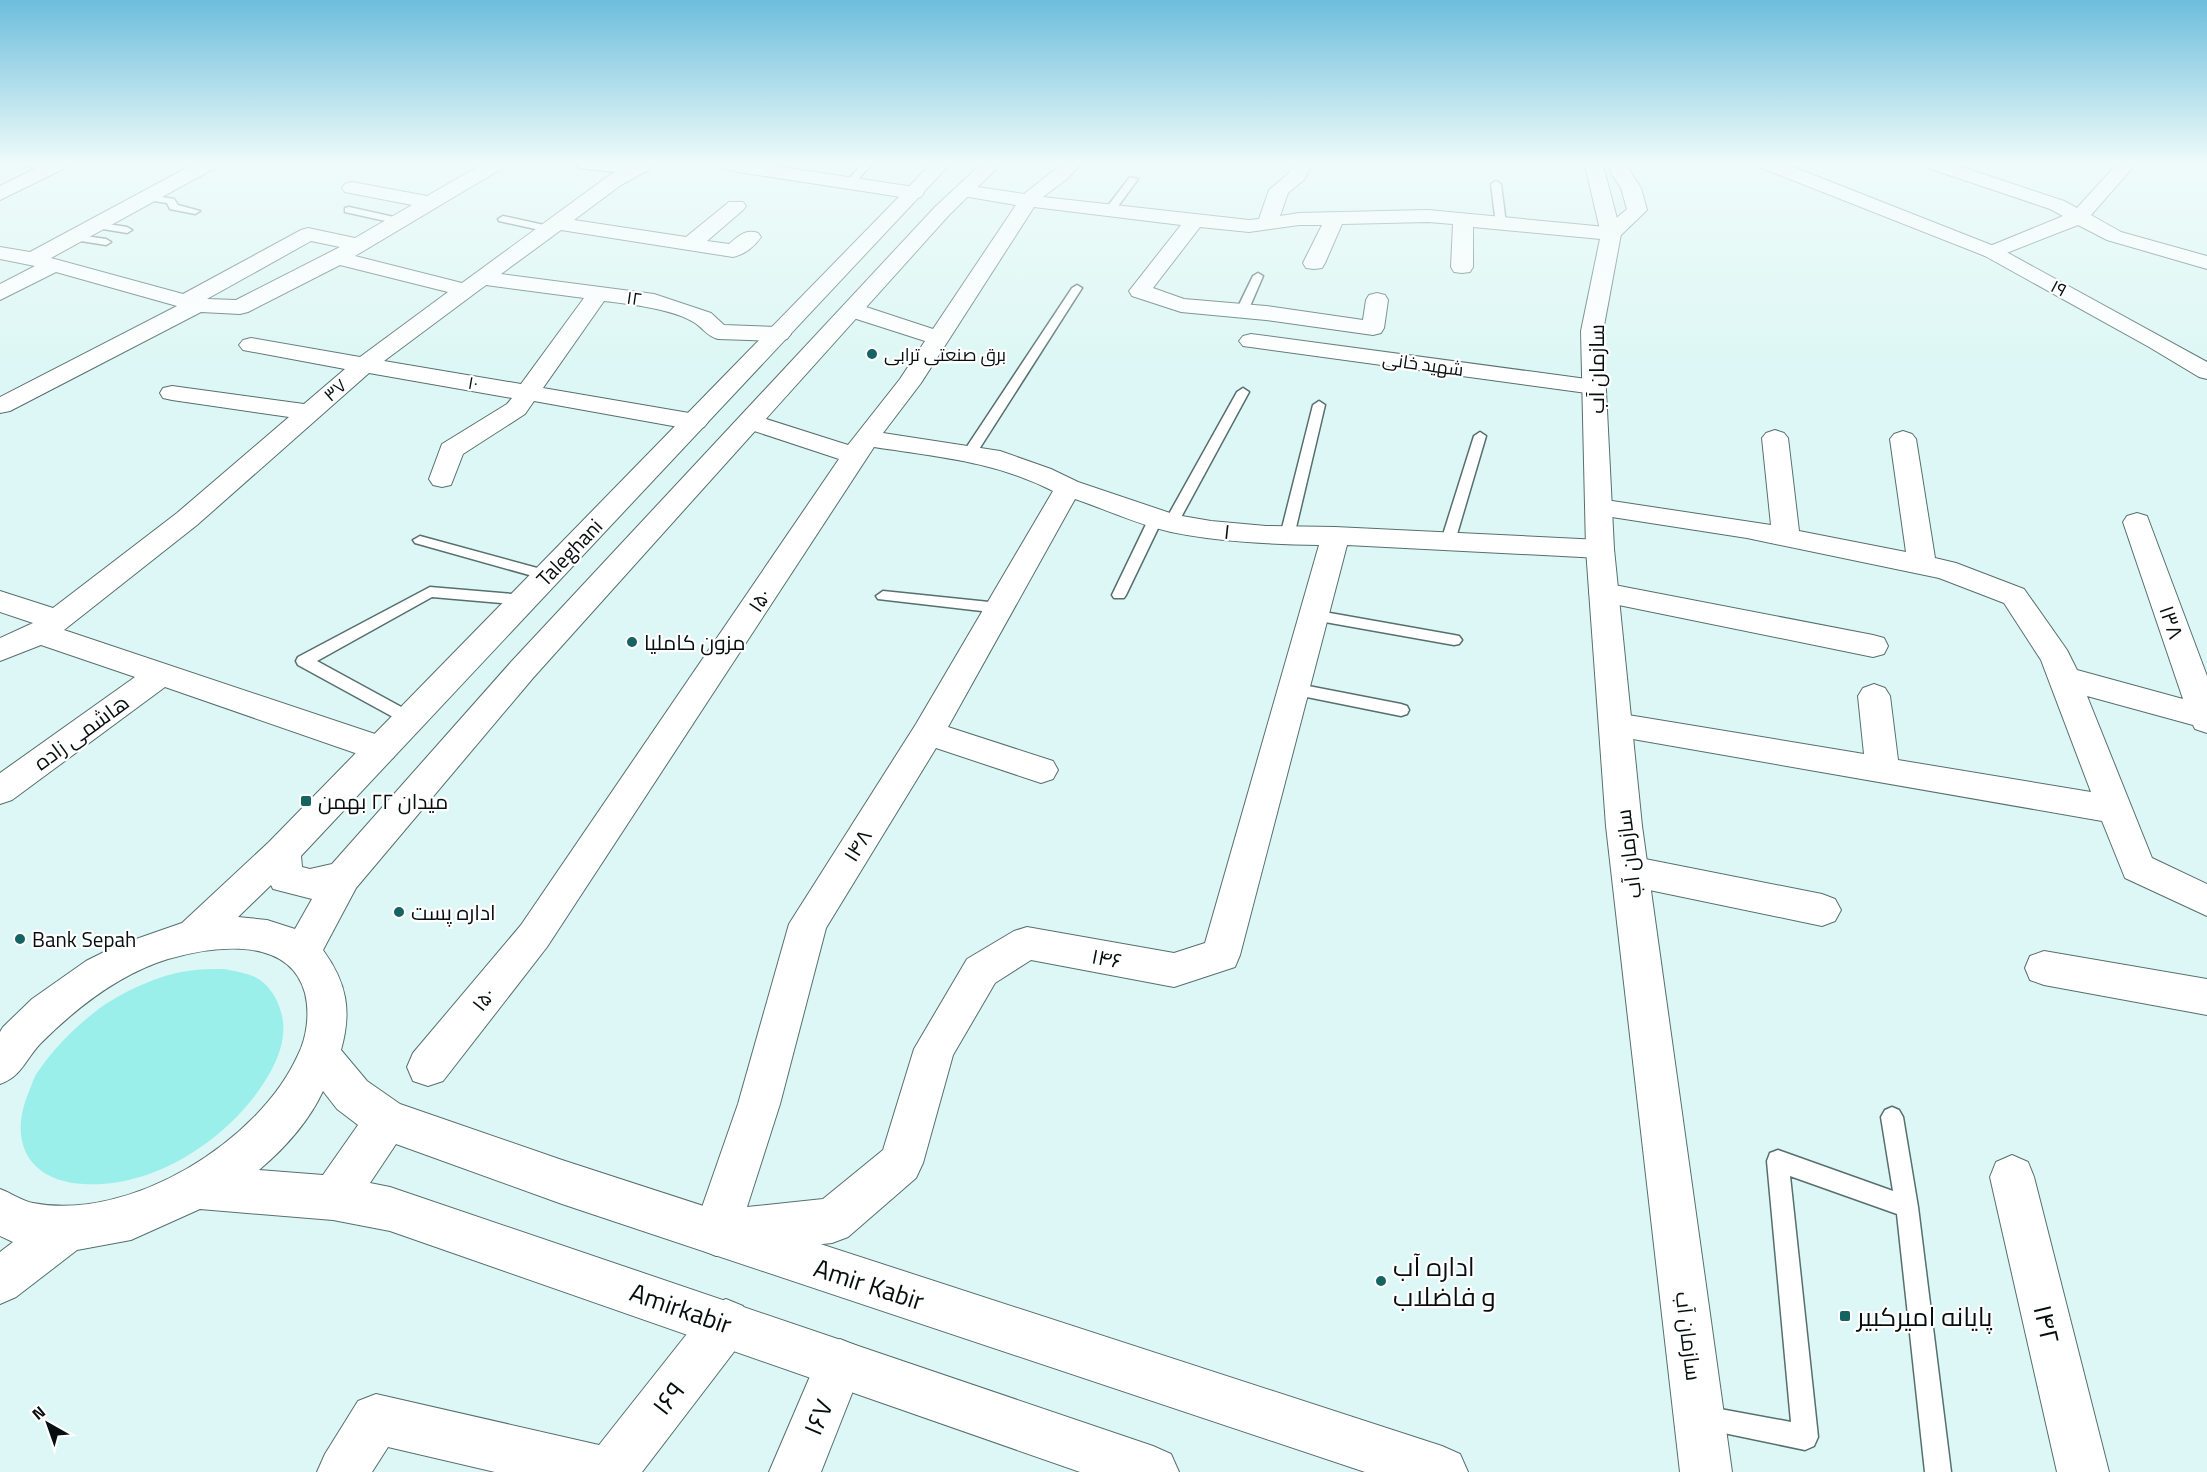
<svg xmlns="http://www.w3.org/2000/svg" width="2207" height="1472" font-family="'Titillium Web',Cairo,sans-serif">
<rect width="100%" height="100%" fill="#dcf7f5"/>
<!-- green -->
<path fill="#9aefeb" d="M 224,969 C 234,971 246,973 255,977 C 269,984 277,998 281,1012 C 287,1031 281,1052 272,1069 C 239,1132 158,1189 84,1184 C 30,1181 8,1144 28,1094 C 31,1087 33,1079 37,1073 C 54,1048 76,1026 100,1008 C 122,992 161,974 188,971 C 200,969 212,969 224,969 Z"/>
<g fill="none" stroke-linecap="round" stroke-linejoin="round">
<!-- service casing -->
<g stroke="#576f6d" stroke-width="3">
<path id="service" d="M 26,165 L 55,165 L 57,167 C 50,172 33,170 26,165 Z
M 575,165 C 593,165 622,161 637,171 L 632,174 L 580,168 Z
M 861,165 L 871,165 L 853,185 L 847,185 L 847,181 Z
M 1130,177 L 1138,179 L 1113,213 L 1105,213 L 1104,211 Z
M 1496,181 L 1501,184 L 1506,224 L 1501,227 L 1496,224 L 1491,184 Z
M 144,194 L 174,199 L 178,205 L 200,211 L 195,214 L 170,209 L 167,203 L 141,199 L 139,197 Z
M 349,207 L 403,219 L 404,221 L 399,224 L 345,212 L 345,208 Z
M 503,216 L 553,227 L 554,229 L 549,232 L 499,221 L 498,219 Z
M 95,222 L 127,227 L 132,230 L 127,233 L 91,227 L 91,223 Z
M 72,234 L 106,239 L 111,242 L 106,245 L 68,239 L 67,237 Z
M 1258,273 L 1263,276 L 1248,311 L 1246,313 L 1238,313 L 1236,311 L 1253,276 Z
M 1077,285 L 1082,288 L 976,454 L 974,457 L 964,457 L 962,454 L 1072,288 Z
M 1243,388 L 1249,392 L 1178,523 L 1176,526 L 1166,526 L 1164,523 L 1237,392 Z
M 1319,401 L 1325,405 L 1294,536 L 1287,540 L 1280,536 L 1313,405 Z
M 1480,432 L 1486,436 L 1455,541 L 1453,544 L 1443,544 L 1441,541 L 1474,436 Z
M 1156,514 L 1163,518 L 1126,595 L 1124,598 L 1114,598 L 1112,595 L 1149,518 Z
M 420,536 L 552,572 L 554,575 L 547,580 L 415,543 L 413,540 Z
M 430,587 L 524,595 L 531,600 L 524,605 L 432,597 L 317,661 L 416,715 L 418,719 L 416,723 L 404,723 L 298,665 L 296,661 L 298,657 Z
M 883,591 L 999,603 L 1006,608 L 999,613 L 878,599 L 876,596 Z
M 1313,610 L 1454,635 L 1459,636 L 1462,640 L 1459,644 L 1454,645 L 1308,619 L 1305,615 Z
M 1293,683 L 1401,704 L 1407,706 L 1409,710 L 1407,714 L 1401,716 L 1287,693 L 1285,689 L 1287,685 Z
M 1892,1107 L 1899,1110 L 1903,1117 L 1918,1207 L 1951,1472 L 1925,1472 L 1897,1214 L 1790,1176 L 1818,1437 L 1814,1446 L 1805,1450 L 1695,1427 L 1692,1418 L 1695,1409 L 1704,1406 L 1791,1422 L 1767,1161 L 1770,1153 L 1778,1150 L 1893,1191 L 1881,1117 L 1885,1110 Z"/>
</g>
<!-- minor casing -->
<g stroke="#576f6d" stroke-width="2">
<path id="minor" d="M 42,165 L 65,165 L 63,169 L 0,200 L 0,186 Z
M 192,165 L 215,165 L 213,169 L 51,258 L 183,294 L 301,230 L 308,228 L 355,238 L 412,205 L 345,192 L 342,188 L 345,184 L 352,182 L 427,196 L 481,165 L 503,165 L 501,169 L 355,256 L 462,283 L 607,177 L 629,165 L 652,165 L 650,169 L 621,185 L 574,220 L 686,237 L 729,202 L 743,202 L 746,206 L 743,210 L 707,241 L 729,244 C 739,236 745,229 758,233 L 761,237 C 755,246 744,255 733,257 L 561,230 L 501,274 L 654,294 L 711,313 L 724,325 L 779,327 L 787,329 L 791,334 L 787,339 L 779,341 L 718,339 C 707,336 704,329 695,323 C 674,309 630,304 604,301 L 543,388 L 695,414 L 704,417 L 708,422 L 704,427 L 695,430 L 534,401 L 525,414 L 463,454 L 451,485 L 442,487 L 433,485 L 429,479 L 442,444 L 507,404 L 512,398 L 369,373 L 197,525 L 64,630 L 393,740 L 398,749 L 393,758 L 381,762 L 165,687 L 12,800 L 0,804 L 0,773 L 135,677 L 41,645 L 0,661 L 0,638 L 33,623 L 0,612 L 0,591 L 53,608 L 177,513 L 289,417 L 172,400 L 163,398 L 160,393 L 163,388 L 172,386 L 304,404 L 345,369 L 243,350 L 239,345 L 243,340 L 251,338 L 360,357 L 448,292 L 340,265 L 248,312 L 240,314 L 201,312 L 10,411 L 0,413 L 0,397 L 177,306 L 56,272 L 0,300 L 0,284 L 35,266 L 0,259 L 0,247 L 30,252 ZM 311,241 L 340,247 L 236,300 L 207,299 ZM 486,285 L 584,298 L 521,384 L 384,361 Z
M 723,165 L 768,165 L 914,187 L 921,189 L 924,193 L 921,197 L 914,199 L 732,171 L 725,169 Z
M 1061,165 L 1080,165 L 1068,178 L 1043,197 L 1249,220 L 1259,219 L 1269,190 L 1289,173 L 1293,165 L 1311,165 L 1304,180 L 1288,193 L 1280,216 L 1299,213 L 1428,210 L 1606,227 L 1627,209 L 1621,188 L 1611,173 L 1611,165 L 1629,165 L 1631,173 L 1641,188 L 1647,210 L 1618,238 L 1611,240 L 1473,227 L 1473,267 L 1470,272 L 1462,273 L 1454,272 L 1451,267 L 1453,224 L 1428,222 L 1342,224 L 1325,263 L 1322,268 L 1314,269 L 1306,268 L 1303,263 L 1322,225 L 1299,225 L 1249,232 L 1200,227 L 1153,288 L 1184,299 L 1266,306 L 1363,320 L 1366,300 L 1369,295 L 1377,293 L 1385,295 L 1388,300 L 1384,328 L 1381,333 L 1373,335 L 1266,320 L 1181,312 L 1132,296 L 1129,291 L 1181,225 L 1034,207 L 921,383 L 883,433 L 1000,451 L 1051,469 L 1078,482 L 1176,515 L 1211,521 L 1266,526 L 1335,527 L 1600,540 L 1610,543 L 1614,549 L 1610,555 L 1600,558 L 1347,545 L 1240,955 L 1235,967 L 1174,987 L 1031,960 L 995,983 L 953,1055 L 923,1163 L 916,1178 L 848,1237 L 832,1243 L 716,1256 L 700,1249 L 693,1233 L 738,1104 L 789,924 L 916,724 L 1053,491 C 994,461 938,457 874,447 L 547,947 L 443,1081 L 428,1086 L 413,1081 L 407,1067 L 413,1053 L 521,925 L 839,459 L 742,427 L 738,422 L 742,417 L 751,414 L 760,417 L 848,445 L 900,379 L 925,341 L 844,315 L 841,310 L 844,305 L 852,303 L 860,305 L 933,329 L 1016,205 L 957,195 L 954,191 L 957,187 L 964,185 L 1024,194 ZM 1075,499 C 1107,510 1139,525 1171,532 C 1220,542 1269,544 1319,545 L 1205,943 L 1174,953 L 1027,927 L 1014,931 L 967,959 L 914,1049 L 883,1150 L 823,1199 L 747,1207 L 780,1104 L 826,928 L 936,748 L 1041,783 L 1053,779 L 1058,770 L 1053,761 L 948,727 Z
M 1929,165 L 1956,165 L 2064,201 L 2077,208 L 2116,165 L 2135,165 L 2091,215 L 2121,232 L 2207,256 L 2207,269 L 2107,240 L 2078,225 L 1999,256 L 1992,258 L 1985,256 L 1981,252 L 1985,248 L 2063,216 L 2050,209 L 1931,169 Z
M 1251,334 L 1594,380 L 1603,382 L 1606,387 L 1603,392 L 1594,394 L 1243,346 L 1239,341 L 1243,336 Z
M 1775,430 L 1784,433 L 1788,438 L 1799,531 L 1906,552 L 1890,439 L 1894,434 L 1903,431 L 1912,434 L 1916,439 L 1935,558 L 1956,563 L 2024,589 L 2067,650 L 2077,670 L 2183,699 L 2123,522 L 2127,516 L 2137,513 L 2147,516 L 2207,676 L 2207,733 L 2195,729 L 2193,725 L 2087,696 L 2152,858 L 2207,884 L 2207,916 L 2125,878 L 2102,821 L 1604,734 L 1600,725 L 1604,716 L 1616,713 L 1864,754 L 1858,696 L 1863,688 L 1874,684 L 1885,688 L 1890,696 L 1898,760 L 2091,792 L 2041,660 L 2004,603 L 1939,578 L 1747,538 L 1599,515 L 1589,513 L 1585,507 L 1589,501 L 1599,499 L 1771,525 L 1762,438 L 1766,433 Z
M 1604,583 L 1873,635 L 1884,638 L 1888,646 L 1884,654 L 1873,657 L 1594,600 L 1589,593 L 1594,586 Z
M 1630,856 L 1822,894 L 1835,899 L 1841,910 L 1835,921 L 1822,926 L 1630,886 L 1617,882 L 1612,871 L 1617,860 Z
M 2044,951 L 2207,979 L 2207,1015 L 2044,985 L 2030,980 L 2025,968 L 2030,956 Z
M 2012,1155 L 2028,1162 L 2034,1177 L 2109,1472 L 2057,1472 L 1990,1177 L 1996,1162 Z
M 726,1299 L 743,1306 L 750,1323 L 743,1340 L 642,1472 L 495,1472 L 388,1447 L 372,1472 L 317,1472 L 325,1454 L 358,1401 L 376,1394 L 599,1445 L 709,1306 Z
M 840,1339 L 857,1346 L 864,1363 L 821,1472 L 769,1472 L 823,1346 Z"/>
</g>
<!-- tertiary casing -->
<g stroke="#576f6d" stroke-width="2">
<path id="tertiary" d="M 1585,165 L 1603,165 L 1621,234 L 1603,331 L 1614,549 L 1642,826 L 1732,1472 L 1680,1472 L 1606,826 L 1586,549 L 1581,331 L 1601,234 Z
M 1762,165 L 1788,165 L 1999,248 L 2207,362 L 2207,379 L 2199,377 L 2149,347 L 1985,256 L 1764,169 Z"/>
</g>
<!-- primary casing -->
<g stroke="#576f6d" stroke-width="2">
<path id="primary" d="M 930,165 L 949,165 L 301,856 L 302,867 L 310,869 L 332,864 L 511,662 L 935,207 L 980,165 L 1000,165 L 949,215 L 533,678 L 356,888 L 323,950 C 347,983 352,1011 341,1050 L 367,1081 L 400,1104 L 562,1160 L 1442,1446 L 1460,1454 L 1468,1472 L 1365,1472 L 562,1204 L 396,1144 L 370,1183 L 390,1187 L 1153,1446 L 1171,1454 L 1179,1472 L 1080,1472 L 390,1231 L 333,1220 L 200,1209 L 131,1240 L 77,1250 L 16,1297 L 0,1304 L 0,1252 L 13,1242 L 0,1236 L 0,1189 C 11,1193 22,1201 33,1203 C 129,1222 259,1142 298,1055 C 307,1037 310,1013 305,993 C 289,935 213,946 168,959 C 119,974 76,1008 40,1044 C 25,1060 22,1076 0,1084 L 0,1032 L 3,1027 L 32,999 L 86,961 L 116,946 L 182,923 L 269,842 ZM 271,885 L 273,889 L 312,899 L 295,929 L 267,920 L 238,917 ZM 323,1091 L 337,1109 L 358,1125 L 323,1175 L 259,1170 C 284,1149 309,1121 323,1091 Z"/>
</g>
<!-- service -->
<use href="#service" fill="#fff" fill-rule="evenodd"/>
<!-- minor -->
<use href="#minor" fill="#fff" fill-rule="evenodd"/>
<!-- tertiary -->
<use href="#tertiary" fill="#fff" fill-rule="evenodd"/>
<!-- primary -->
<use href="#primary" fill="#fff" fill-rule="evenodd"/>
</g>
<!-- sky -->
<linearGradient id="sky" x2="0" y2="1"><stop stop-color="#6dbedc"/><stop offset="0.44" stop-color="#effbfa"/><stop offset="1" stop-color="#effbfa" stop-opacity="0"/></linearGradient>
<rect width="2207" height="371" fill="url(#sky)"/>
<!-- markers -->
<g fill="#156461" stroke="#fff" stroke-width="2">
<circle cx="872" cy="354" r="6"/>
<circle cx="632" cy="642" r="6"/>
<rect x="300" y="795" width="12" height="12" rx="3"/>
<circle cx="399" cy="912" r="6"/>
<circle cx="20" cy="939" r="6"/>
<circle cx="1381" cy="1281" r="6"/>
<rect x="1839" y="1310" width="12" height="12" rx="3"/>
</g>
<g text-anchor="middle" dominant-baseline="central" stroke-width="4.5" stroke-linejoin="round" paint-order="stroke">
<!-- far-street labels -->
<g font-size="18" fill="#060e0e" stroke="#fff">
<text transform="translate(2059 288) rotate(28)">۱۹</text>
<text transform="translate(634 298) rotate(8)">۱۲</text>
<text transform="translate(1423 364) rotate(8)">شهید خانی</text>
<text transform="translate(473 383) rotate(10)">۱۰</text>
<text transform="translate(335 390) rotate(-41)">۳۷</text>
</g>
<!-- far-poi labels -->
<g font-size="18" fill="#060e0e" stroke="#fff" text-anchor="start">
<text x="884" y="354">برق صنعتی ترابی</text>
</g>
<!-- street labels -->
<g font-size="21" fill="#060e0e" stroke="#fff">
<text transform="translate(1596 369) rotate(-90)">سازمان آب</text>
<text transform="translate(1227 531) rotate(6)">۱</text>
<text transform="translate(569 552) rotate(-46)">Taleghani</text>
<text transform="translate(759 600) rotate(-56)">۱۵۰</text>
<text transform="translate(2172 622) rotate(71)">۱۳۸</text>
<text transform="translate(81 732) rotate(-36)">هاشمی زاده</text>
<text transform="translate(857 845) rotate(-58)">۱۴۸</text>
<text transform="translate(1628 854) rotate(-97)">سازمان آب</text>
<text transform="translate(1107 958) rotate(11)">۱۴۶</text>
<text transform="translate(483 999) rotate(-51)">۱۵۰</text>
<text transform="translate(1689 1336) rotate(83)">سازمان آب</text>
</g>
<!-- poi labels -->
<g font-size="21" fill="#060e0e" stroke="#fff" text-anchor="start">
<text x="644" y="642">مزون کاملیا</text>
<text x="318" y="801">میدان ۲۲ بهمن</text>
<text x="411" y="912">اداره پست</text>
<text x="32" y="939">Bank Sepah</text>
</g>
<!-- near-poi labels -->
<g font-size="26" fill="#060e0e" stroke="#fff" text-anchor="start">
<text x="1393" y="1266">اداره آب<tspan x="1393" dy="30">و فاضلاب</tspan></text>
<text x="1857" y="1316">پایانه امیرکبیر</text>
</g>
<!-- near-street labels -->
<g font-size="26" fill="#060e0e" stroke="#fff">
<text transform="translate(869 1284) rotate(18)">Amir Kabir</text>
<text transform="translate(681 1308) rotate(19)">Amirkabir</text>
<text transform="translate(2047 1324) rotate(77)">۱۴۲</text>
<text transform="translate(668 1398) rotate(-52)">۱۶۹</text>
<text transform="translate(818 1417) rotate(-67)">۱۶۷</text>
</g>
</g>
<!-- north arrow -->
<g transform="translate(48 1424) rotate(320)" stroke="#ffffff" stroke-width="4.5" paint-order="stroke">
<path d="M0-4.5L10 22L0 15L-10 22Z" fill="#060e0e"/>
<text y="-9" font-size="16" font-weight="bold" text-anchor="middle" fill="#060e0e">N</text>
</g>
</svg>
